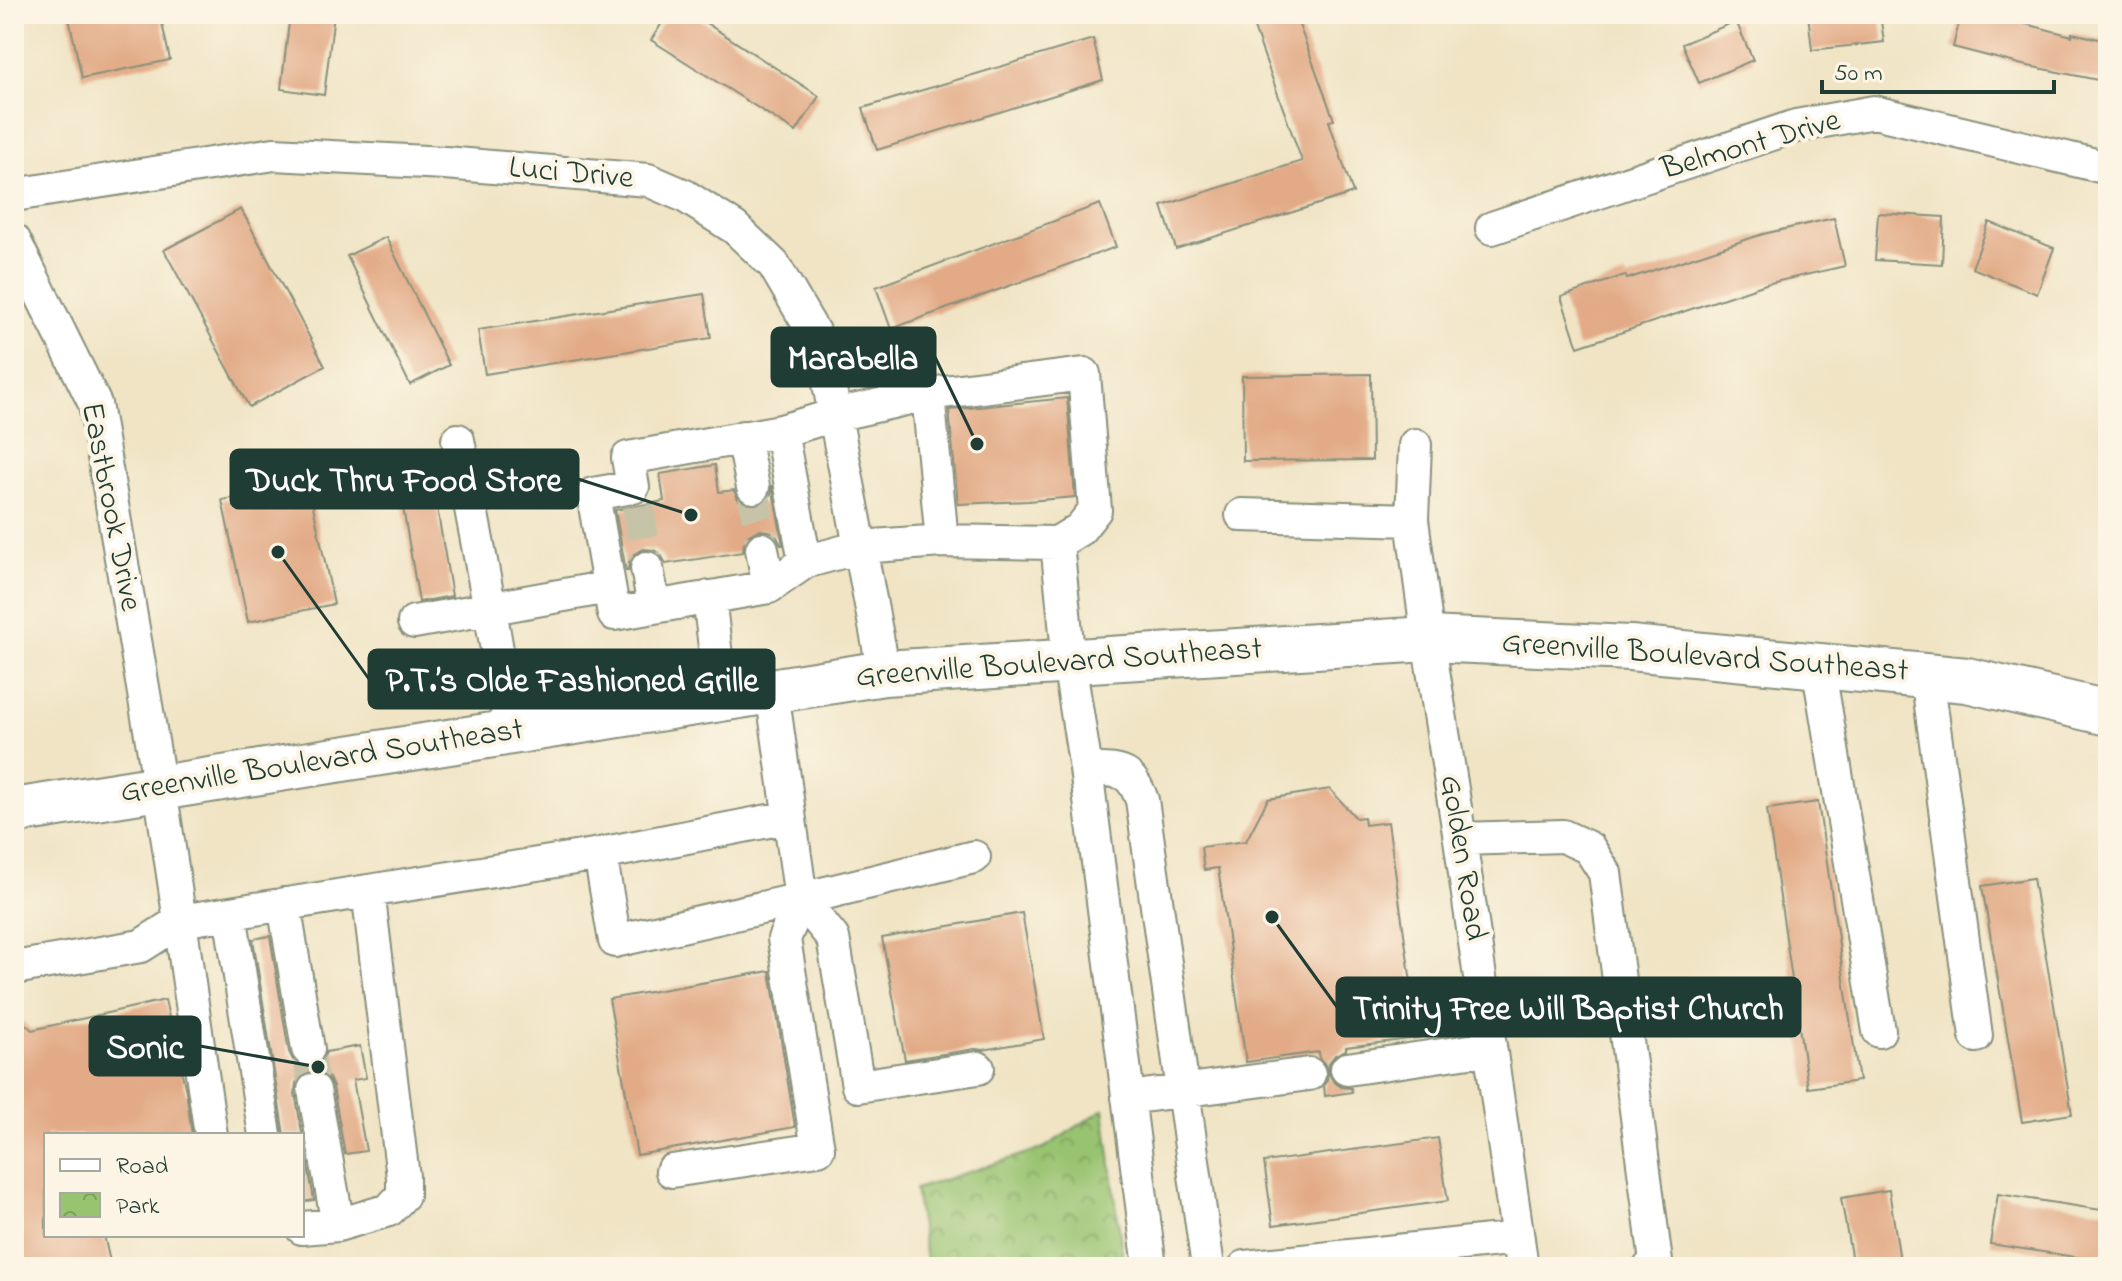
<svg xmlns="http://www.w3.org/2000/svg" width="2122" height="1281" font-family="'Indie Flower',sans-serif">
<defs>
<pattern id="park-crowns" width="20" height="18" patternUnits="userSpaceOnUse" patternTransform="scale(2)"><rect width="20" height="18" fill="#98c36f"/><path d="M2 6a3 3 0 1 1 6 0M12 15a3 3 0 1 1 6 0" fill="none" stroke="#7ba05c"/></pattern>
</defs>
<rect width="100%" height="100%" fill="#fcf5e5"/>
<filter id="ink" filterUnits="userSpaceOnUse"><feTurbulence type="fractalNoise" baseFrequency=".0125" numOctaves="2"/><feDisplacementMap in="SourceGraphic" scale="16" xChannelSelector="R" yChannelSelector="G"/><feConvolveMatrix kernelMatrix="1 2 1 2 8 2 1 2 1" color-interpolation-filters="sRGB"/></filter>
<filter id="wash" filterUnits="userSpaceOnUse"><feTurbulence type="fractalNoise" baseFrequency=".006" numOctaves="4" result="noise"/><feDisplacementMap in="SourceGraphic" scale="32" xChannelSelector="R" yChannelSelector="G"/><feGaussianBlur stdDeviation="1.8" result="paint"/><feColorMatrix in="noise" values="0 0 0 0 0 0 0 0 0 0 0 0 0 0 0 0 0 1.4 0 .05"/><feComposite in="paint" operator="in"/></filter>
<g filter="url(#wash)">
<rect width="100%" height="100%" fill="#f0e4c5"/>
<!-- park -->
<path fill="url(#park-crowns)" stroke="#5c8052" stroke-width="2" d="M 1104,1109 L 1124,1267 L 927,1267 L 915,1189 L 1044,1148 Z"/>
<g id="blocks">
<!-- building -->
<path fill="#e2aa86" d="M 68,14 L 160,14 L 170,60 L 82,78 Z
M 290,14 L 334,14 L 324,95 L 281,89 Z
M 668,14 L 692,14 L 819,96 L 796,132 L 651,40 Z
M 1249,14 L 1295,14 L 1334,120 L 1329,121 L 1353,193 L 1176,249 L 1162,206 L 1302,161 Z
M 1808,14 L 1880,14 L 1884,42 L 1812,50 Z
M 1961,14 L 1987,14 L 2072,36 L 2072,33 L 2108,41 L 2108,82 L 2023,65 L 1953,47 Z
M 1736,21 L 1753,60 L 1699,83 L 1682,44 Z
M 1093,39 L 1103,80 L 877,150 L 863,108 Z
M 1100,204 L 1116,247 L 891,329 L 876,287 Z
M 241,209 L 325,366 L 249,407 L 164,250 Z
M 1878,213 L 1944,217 L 1942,264 L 1875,260 Z
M 1834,218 L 1845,266 L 1766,284 L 1578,347 L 1561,297 L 1625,275 L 1627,279 L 1763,234 Z
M 1989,222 L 2054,248 L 2037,294 L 1972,268 Z
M 386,237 L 449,365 L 410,385 L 347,256 Z
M 704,294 L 711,338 L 485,374 L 478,330 Z
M 1371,374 L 1372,460 L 1243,461 L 1242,376 Z
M 1067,398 L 1075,497 L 1028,501 L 958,504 L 949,410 Z
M 715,465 L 719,492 L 734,490 L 738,499 L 746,505 L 756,506 L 765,502 L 771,494 L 772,485 L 783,545 L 781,545 L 777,537 L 769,531 L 759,530 L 749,535 L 744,543 L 743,552 L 666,564 L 661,555 L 654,550 L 644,549 L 634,554 L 629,562 L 628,571 L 626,571 L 615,510 L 664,501 L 660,474 Z
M 308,483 L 334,604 L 248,622 L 222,500 Z
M 434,490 L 452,596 L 419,602 L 401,496 Z
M 1330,789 L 1356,818 L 1364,817 L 1365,825 L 1388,822 L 1419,1038 L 1346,1047 L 1346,1050 L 1335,1055 L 1329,1063 L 1328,1071 L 1333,1081 L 1341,1087 L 1351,1088 L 1352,1092 L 1325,1096 L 1324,1085 L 1327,1080 L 1328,1071 L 1324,1063 L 1320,1059 L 1319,1052 L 1246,1062 L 1218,868 L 1204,870 L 1201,847 L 1246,841 L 1268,799 Z
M 1818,802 L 1859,1081 L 1808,1088 L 1767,809 Z
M 2033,878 L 2072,1114 L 2022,1122 L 1982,886 Z
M 1022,913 L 1044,1039 L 983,1050 L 975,1049 L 905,1060 L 882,938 Z
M 270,936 L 289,1052 L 293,1060 L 301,1066 L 312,1068 L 321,1063 L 326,1052 L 360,1046 L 366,1078 L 353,1080 L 366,1151 L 345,1154 L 333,1087 L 329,1078 L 321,1072 L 311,1071 L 302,1075 L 296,1083 L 295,1093 L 314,1200 L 302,1202 L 302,1135 L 284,1135 L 253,939 Z
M 770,971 L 795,1127 L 637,1155 L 609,999 Z
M 165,1000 L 186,1091 L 192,1135 L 46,1135 L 46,1235 L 104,1235 L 110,1262 L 86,1267 L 14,1267 L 14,1014 L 32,1030 Z
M 1438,1138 L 1448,1201 L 1273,1225 L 1264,1162 Z
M 1889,1190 L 1901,1267 L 1853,1267 L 1841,1198 Z
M 1998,1194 L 2108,1211 L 2108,1262 L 1990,1244 Z"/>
</g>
</g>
<g filter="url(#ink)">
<use href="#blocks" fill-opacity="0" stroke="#88907c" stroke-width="2"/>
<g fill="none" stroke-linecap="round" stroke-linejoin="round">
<!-- minor-tunnel -->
<path stroke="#c6c3a8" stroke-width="32" stroke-dasharray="32 16" stroke-linecap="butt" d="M 753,487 L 762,549
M 638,506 L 647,568
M 308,1049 L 314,1090"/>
<!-- minor casing -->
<g stroke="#88907c" stroke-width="36">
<path id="minor" d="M 14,195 L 274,154 L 445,163 L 648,180 L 685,196 L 735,228 L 774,265 L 822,347 L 884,673
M 1492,228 L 1796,126 L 1874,112 L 2108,168
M 14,240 L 95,404 L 160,788 L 180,921 L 600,854 L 789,817
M 781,431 L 805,562 L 860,547 L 942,541 L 1057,543 L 1069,662 L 1086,769 L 1150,1267
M 743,437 L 753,487
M 458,440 L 490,609 L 511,732
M 1242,515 L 1412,520 L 1428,639 L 1460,839 L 1522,1267
M 1412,520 L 1415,445
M 942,541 L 928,394 L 1084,374 L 1095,510 L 1080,529 L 1057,543
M 762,549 L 769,587
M 805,562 L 769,587 L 614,614 L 593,494 L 633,487 L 628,458 L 781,431 L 835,415 L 928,394
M 647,568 L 654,607
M 709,597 L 721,698
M 414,622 L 609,587
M 1818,665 L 1879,1031
M 1927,676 L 1976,1036
M 1086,769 C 1118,772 1129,765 1142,800 L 1208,1267
M 1460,839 L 1563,836 L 1589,848 L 1605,873 L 1656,1262 L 1650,1267
M 600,854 L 615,941 L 801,899 L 974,857
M 801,899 L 833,938 L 858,1086 L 978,1068
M 284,904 L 308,1049
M 230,913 L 265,1135
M 14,968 L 141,946 L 180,921 L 211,1135
M 1347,1069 L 1490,1048
M 314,1090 L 338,1225 L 389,1210 L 403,1195 L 403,1177 L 368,891
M 1128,1098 L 1309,1074
M 672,1171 L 818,1149 L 784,939 L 801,899 L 772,691
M 302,1228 L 338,1225
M 1245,1267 L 1518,1238"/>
</g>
<!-- highway casing -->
<g stroke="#88907c" stroke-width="48">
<path id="highway" d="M 14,811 L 884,673 L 1428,639 L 1630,648 L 1967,680 L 2108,713"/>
</g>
<!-- minor -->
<use href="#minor" stroke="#fff" stroke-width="32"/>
<!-- highway -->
<use href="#highway" stroke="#fff" stroke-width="44"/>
</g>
</g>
<g text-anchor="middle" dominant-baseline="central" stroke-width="8" stroke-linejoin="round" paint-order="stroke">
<!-- street labels -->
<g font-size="32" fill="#1f3d34" stroke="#fcf5e5">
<text transform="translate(1751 146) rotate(-16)">Belmont Drive</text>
<text transform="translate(571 174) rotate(5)">Luci Drive</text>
<text transform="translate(110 507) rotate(79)">Eastbrook Drive</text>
<text transform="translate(1705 658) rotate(4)">Greenville Boulevard Southeast</text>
<text transform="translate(1059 664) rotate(-4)">Greenville Boulevard Southeast</text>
<text transform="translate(322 762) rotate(-9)">Greenville Boulevard Southeast</text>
<text transform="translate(1462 858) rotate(81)">Golden Road</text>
</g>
</g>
<!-- callouts -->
<path fill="none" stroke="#1f3d34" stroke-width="3" d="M977 444L935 357M691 515L578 479M278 552L369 679M1272 917L1337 1007M318 1067L200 1046"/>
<g fill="#1f3d34" stroke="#fcf5e5" stroke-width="3">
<circle cx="977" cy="444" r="8"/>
<circle cx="691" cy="515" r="8"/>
<circle cx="278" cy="552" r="8"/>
<circle cx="1272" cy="917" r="8"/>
<circle cx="318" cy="1067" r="8"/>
</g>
<g fill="#1f3d34" stroke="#1f3d34" stroke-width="3">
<rect x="772" y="328" width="163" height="58" rx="8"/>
<rect x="231" y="450" width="347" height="58" rx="8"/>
<rect x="369" y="650" width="405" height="58" rx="8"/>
<rect x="1337" y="978" width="463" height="58" rx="8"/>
<rect x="90" y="1017" width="110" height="58" rx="8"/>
</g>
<g font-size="34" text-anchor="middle" font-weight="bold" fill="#fff">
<text x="853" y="369">Marabella</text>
<text x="404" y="491">Duck Thru Food Store</text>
<text x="572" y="691">P.T.’s Olde Fashioned Grille</text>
<text x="1568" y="1019">Trinity Free Will Baptist Church</text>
<text x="145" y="1058">Sonic</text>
</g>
<!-- margin -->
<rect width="2122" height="1281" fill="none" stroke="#fcf5e5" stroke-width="48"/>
<!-- legend -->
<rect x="44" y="1133" width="260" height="104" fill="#fcf5e5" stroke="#a4ab9e" stroke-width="2"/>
<rect x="60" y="1159" width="40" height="12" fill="#ffffff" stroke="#a4ab9e" stroke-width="2"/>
<text x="116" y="1173" font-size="24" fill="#1f3d34">Road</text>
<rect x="60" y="1193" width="40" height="24" fill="url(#park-crowns)" stroke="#a4ab9e" stroke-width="2"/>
<text x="116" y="1213" font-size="24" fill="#1f3d34">Park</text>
<!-- scale -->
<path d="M1822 80v12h232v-12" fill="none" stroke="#1f3d34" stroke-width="4"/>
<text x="1834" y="80" font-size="24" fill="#1f3d34" stroke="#fcf5e5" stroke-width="6" paint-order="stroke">50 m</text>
</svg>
